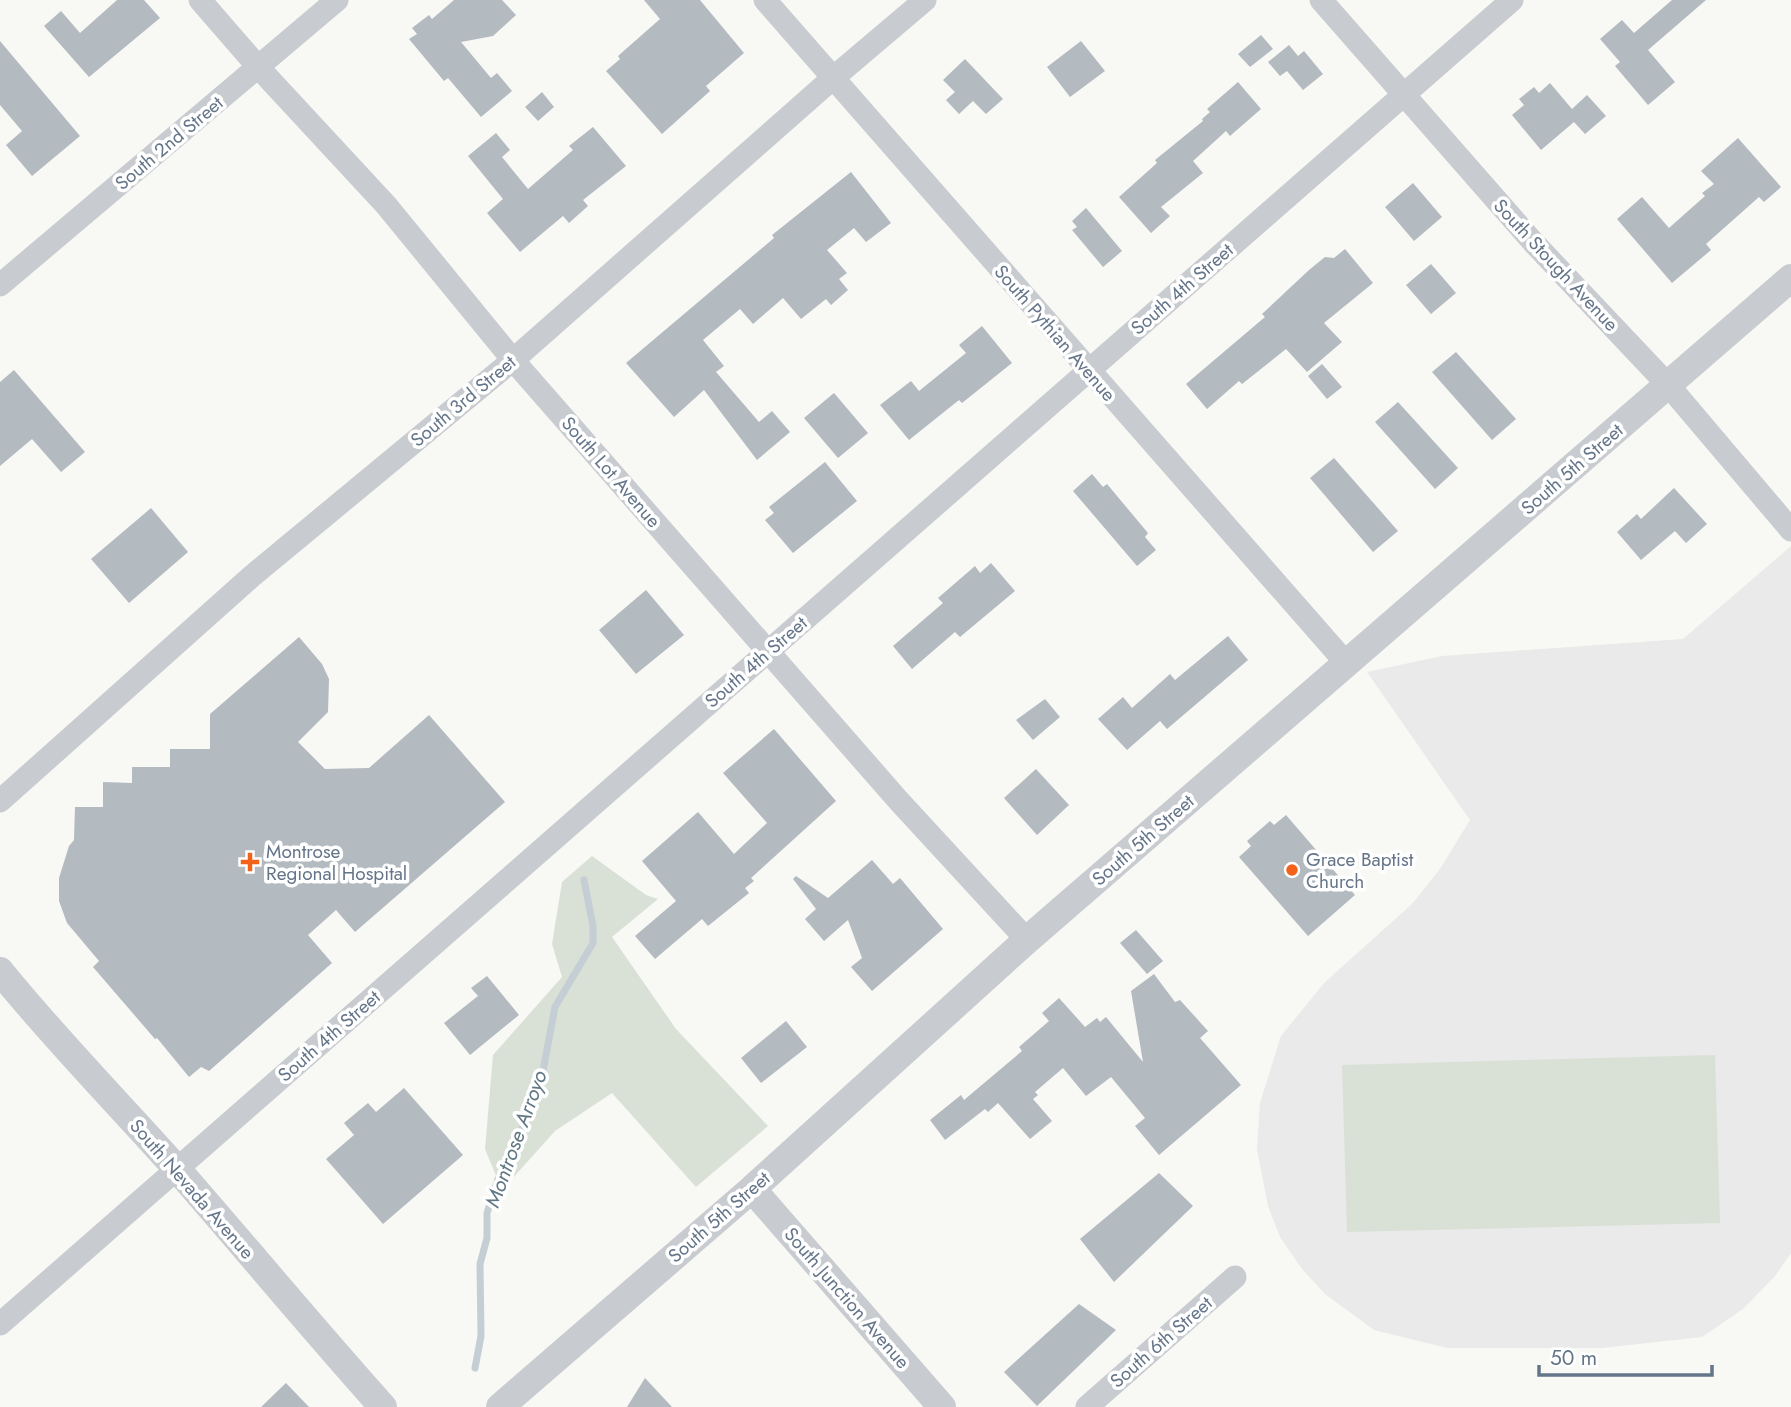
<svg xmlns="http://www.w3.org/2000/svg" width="1791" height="1407" font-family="Jost,sans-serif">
<rect width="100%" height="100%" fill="#f8f8f5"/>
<!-- built -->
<path fill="#e9eae9" d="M 1791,546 L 1791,1253 L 1775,1276 L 1743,1309 L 1702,1337 L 1602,1348 L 1447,1348 L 1374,1330 L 1325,1294 L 1302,1269 L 1280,1237 L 1268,1206 L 1257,1149 L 1260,1103 L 1281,1036 L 1325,982 L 1412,904 L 1440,869 L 1470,820 L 1367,672 L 1442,656 L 1683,639 Z"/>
<!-- green -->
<path fill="#d9e1d6" d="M 592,856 L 646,895 L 658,899 L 612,937 L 676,1029 L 768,1126 L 696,1187 L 612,1093 L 555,1131 L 502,1190 L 485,1149 L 493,1055 L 562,977 L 552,944 L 562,882 Z
M 1715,1055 L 1720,1223 L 1347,1232 L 1342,1065 Z"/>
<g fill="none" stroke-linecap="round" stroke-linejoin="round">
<!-- stream -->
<path stroke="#c4ced4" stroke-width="7" d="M 475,1368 L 481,1336 L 480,1264 L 487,1238 L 487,1213 L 498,1179 L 529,1114 L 540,1087 L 555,1007 L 593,943 L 593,926 L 584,880"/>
</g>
<!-- building -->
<path fill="#b3bac0" d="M 117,0 L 144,0 L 160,18 L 89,77 L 44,26 L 61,11 L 80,33 Z
M 454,0 L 502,0 L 516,15 L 493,36 L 461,42 L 491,78 L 497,73 L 512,91 L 481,117 L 448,78 L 444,81 L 409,39 L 417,34 L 412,28 L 429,15 L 432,19 Z
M 644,0 L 700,0 L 744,53 L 706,86 L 710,91 L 662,134 L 606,71 L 620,59 L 618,56 L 660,19 Z
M 1672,0 L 1706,0 L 1648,50 L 1675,82 L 1648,105 L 1615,66 L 1620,62 L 1600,39 L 1622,20 L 1634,33 Z
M 1261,35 L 1273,49 L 1250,67 L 1238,54 Z
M 0,41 L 80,136 L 32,176 L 6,145 L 22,131 L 0,105 Z
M 1081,41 L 1105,71 L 1070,97 L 1047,67 Z
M 1289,45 L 1298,56 L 1304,51 L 1323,74 L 1303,90 L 1287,71 L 1280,76 L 1268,62 Z
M 965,59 L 1003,99 L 986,114 L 973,101 L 959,114 L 946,100 L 955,92 L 943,80 Z
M 1238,82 L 1261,109 L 1230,136 L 1226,131 L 1193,161 L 1203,173 L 1161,207 L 1170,216 L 1151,233 L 1119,197 L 1157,163 L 1155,160 L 1203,121 L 1202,119 L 1210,112 L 1207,109 Z
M 1550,83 L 1572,109 L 1587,95 L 1606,116 L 1585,134 L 1574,122 L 1541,150 L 1512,115 L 1524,105 L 1519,99 L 1534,87 L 1539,93 Z
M 542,92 L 554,107 L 538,121 L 525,107 Z
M 593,127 L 626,166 L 583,200 L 588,206 L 569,223 L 563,216 L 520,252 L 487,213 L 503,199 L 468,156 L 496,133 L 510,150 L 502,157 L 528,189 L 573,150 L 569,146 Z
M 1738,138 L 1781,187 L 1764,202 L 1759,197 L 1706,244 L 1711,250 L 1672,283 L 1617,219 L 1642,197 L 1669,228 L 1705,196 L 1702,193 L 1714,184 L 1701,171 Z
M 851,172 L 891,223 L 866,242 L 854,228 L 827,250 L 847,273 L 839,279 L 848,290 L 831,305 L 826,299 L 801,319 L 783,298 L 753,324 L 740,309 L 703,340 L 724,366 L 716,372 L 759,422 L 772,411 L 790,432 L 757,460 L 704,390 L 674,417 L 626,363 L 774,238 L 772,235 Z
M 1413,183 L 1442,217 L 1414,241 L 1385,207 Z
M 1086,208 L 1122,251 L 1103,267 L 1072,230 L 1077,227 L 1072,221 Z
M 1345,249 L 1373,283 L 1324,323 L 1342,342 L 1307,372 L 1286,349 L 1242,384 L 1239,381 L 1207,409 L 1186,384 L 1265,317 L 1262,314 L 1309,270 L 1325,257 L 1334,258 Z
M 1431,264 L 1456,293 L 1431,314 L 1406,285 Z
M 982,326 L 1012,363 L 962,403 L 959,400 L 909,440 L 880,405 L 911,381 L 919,391 L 966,353 L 959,345 Z
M 1456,352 L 1516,419 L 1492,440 L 1432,372 Z
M 1322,364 L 1342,387 L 1327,399 L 1308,376 Z
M 14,370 L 85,452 L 61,472 L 32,439 L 0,466 L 0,382 Z
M 834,393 L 868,433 L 838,458 L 804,418 Z
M 1398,402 L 1458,468 L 1435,489 L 1375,422 Z
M 1334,458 L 1398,531 L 1373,552 L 1310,478 Z
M 825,462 L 857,501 L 793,553 L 765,520 L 774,513 L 769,507 Z
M 1092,474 L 1103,487 L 1107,484 L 1148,533 L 1145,537 L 1156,550 L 1137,566 L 1073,491 Z
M 1674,488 L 1707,524 L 1686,543 L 1675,531 L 1641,560 L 1617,532 L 1637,514 L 1641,519 Z
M 151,508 L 188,552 L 129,603 L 91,559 Z
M 991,563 L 1015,591 L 960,637 L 955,632 L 912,669 L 893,646 L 943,603 L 938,598 L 975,566 L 980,573 Z
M 646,590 L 684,635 L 636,674 L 599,630 Z
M 1228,636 L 1248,660 L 1167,729 L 1160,721 L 1127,750 L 1098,719 L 1123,697 L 1132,708 L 1170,674 L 1175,680 Z
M 299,637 L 322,664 L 329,679 L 328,712 L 298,742 L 325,769 L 369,768 L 429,715 L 505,802 L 355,932 L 336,910 L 308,935 L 332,963 L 209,1071 L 201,1067 L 189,1077 L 157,1038 L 155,1039 L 93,967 L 99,961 L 67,923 L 59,901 L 59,878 L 69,846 L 74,840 L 75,807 L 103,807 L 103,782 L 132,783 L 132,767 L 170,767 L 170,749 L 210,749 L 210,714 Z
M 1045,699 L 1060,717 L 1033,740 L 1016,720 Z
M 774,729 L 836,801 L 751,878 L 754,881 L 745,888 L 749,893 L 708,926 L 702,919 L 655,959 L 635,936 L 676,901 L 642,861 L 698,812 L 734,854 L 767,823 L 723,773 Z
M 1036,769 L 1069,805 L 1037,835 L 1004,798 Z
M 1286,815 L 1355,895 L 1308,936 L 1239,857 L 1251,846 L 1247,841 L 1270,821 L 1274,825 Z
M 872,860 L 893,884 L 900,878 L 943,929 L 872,991 L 851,967 L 862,958 L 848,920 L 824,941 L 805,919 L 816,909 L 793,879 L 796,876 L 828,898 Z
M 1136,930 L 1163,961 L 1147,974 L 1120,943 Z
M 1154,974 L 1175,1002 L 1180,1000 L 1208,1031 L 1200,1038 L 1241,1085 L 1159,1155 L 1135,1126 L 1145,1118 L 1111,1077 L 1086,1096 L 1063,1068 L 1035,1092 L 1038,1095 L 1033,1099 L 1052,1121 L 1030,1139 L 998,1103 L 988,1112 L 985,1109 L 945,1140 L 930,1120 L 961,1095 L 964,1100 L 1022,1051 L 1019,1047 L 1049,1021 L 1042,1013 L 1059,998 L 1085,1027 L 1097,1018 L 1100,1022 L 1106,1017 L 1143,1062 L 1131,991 Z
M 487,976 L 519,1015 L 470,1055 L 444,1023 L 478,996 L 471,988 Z
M 786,1021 L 807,1047 L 761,1083 L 741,1058 Z
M 404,1088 L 463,1155 L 383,1224 L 326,1159 L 354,1135 L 344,1123 L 368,1103 L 376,1112 Z
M 1159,1173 L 1193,1206 L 1114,1282 L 1080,1239 Z
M 1079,1304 L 1116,1330 L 1037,1406 L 1004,1372 Z
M 645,1378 L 672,1407 L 627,1407 Z
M 286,1383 L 309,1407 L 261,1407 Z"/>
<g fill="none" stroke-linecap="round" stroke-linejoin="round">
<!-- minor -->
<path stroke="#c8cbcf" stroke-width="23" d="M 200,0 L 259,68 L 386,205 L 513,360 L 898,800 L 1027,940
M 765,0 L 1347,664
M 1321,0 L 1533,242 L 1669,386 L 1791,530
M 0,285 L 337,0
M 0,801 L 252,576 L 513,360 L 833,78 L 925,0
M 0,1324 L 1512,0
M 1087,1407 L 1235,1277"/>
<!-- tertiary -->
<path stroke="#c8cbcf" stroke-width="28" d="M 0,971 C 56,1040 118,1103 177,1169 C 246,1248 313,1329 383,1407
M 752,1189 L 942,1407
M 500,1407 L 752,1189 L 1027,940 L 1791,278"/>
</g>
<!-- markers -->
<g fill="#f3621b" stroke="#fff" stroke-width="2.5">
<path d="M246.5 851.5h7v7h7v7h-7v7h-7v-7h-7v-7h7z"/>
<circle cx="1292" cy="870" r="7"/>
</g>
<g text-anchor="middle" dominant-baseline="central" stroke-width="7" stroke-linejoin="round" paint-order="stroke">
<!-- street labels -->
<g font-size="19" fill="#657589" stroke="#fff">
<text transform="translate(169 143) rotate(-40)">South 2nd Street</text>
<text transform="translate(1556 265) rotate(47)">South Stough Avenue</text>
<text transform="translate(1182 289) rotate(-41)">South 4th Street</text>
<text transform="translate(1055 333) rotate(49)">South Pythian Avenue</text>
<text transform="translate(463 401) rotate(-40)">South 3rd Street</text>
<text transform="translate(1572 469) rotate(-41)">South 5th Street</text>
<text transform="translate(611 472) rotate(49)">South Lot Avenue</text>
<text transform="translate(756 662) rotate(-41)">South 4th Street</text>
<text transform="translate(1143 840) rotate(-41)">South 5th Street</text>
<text transform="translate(329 1036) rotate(-41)">South 4th Street</text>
<text transform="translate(192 1189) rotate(49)">South Nevada Avenue</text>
<text transform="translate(719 1217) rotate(-41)">South 5th Street</text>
<text transform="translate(847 1298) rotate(49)">South Junction Avenue</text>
<text transform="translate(1161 1342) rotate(-41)">South 6th Street</text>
</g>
<!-- poi labels -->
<g font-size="19" fill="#657589" stroke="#fff" text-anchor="start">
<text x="266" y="851">Montrose<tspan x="266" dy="22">Regional Hospital</tspan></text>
<text x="1306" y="859">Grace Baptist<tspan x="1306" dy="22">Church</tspan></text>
</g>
<!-- water labels -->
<g font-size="21" font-style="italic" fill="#607784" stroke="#fff">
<text transform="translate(516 1139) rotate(-70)">Montrose Arroyo</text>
</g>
</g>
<!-- scale -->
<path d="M1539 1365v10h173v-10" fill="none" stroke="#657589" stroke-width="3.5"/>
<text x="1550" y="1365" font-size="21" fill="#657589" stroke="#ffffff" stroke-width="5" paint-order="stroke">50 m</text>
</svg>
